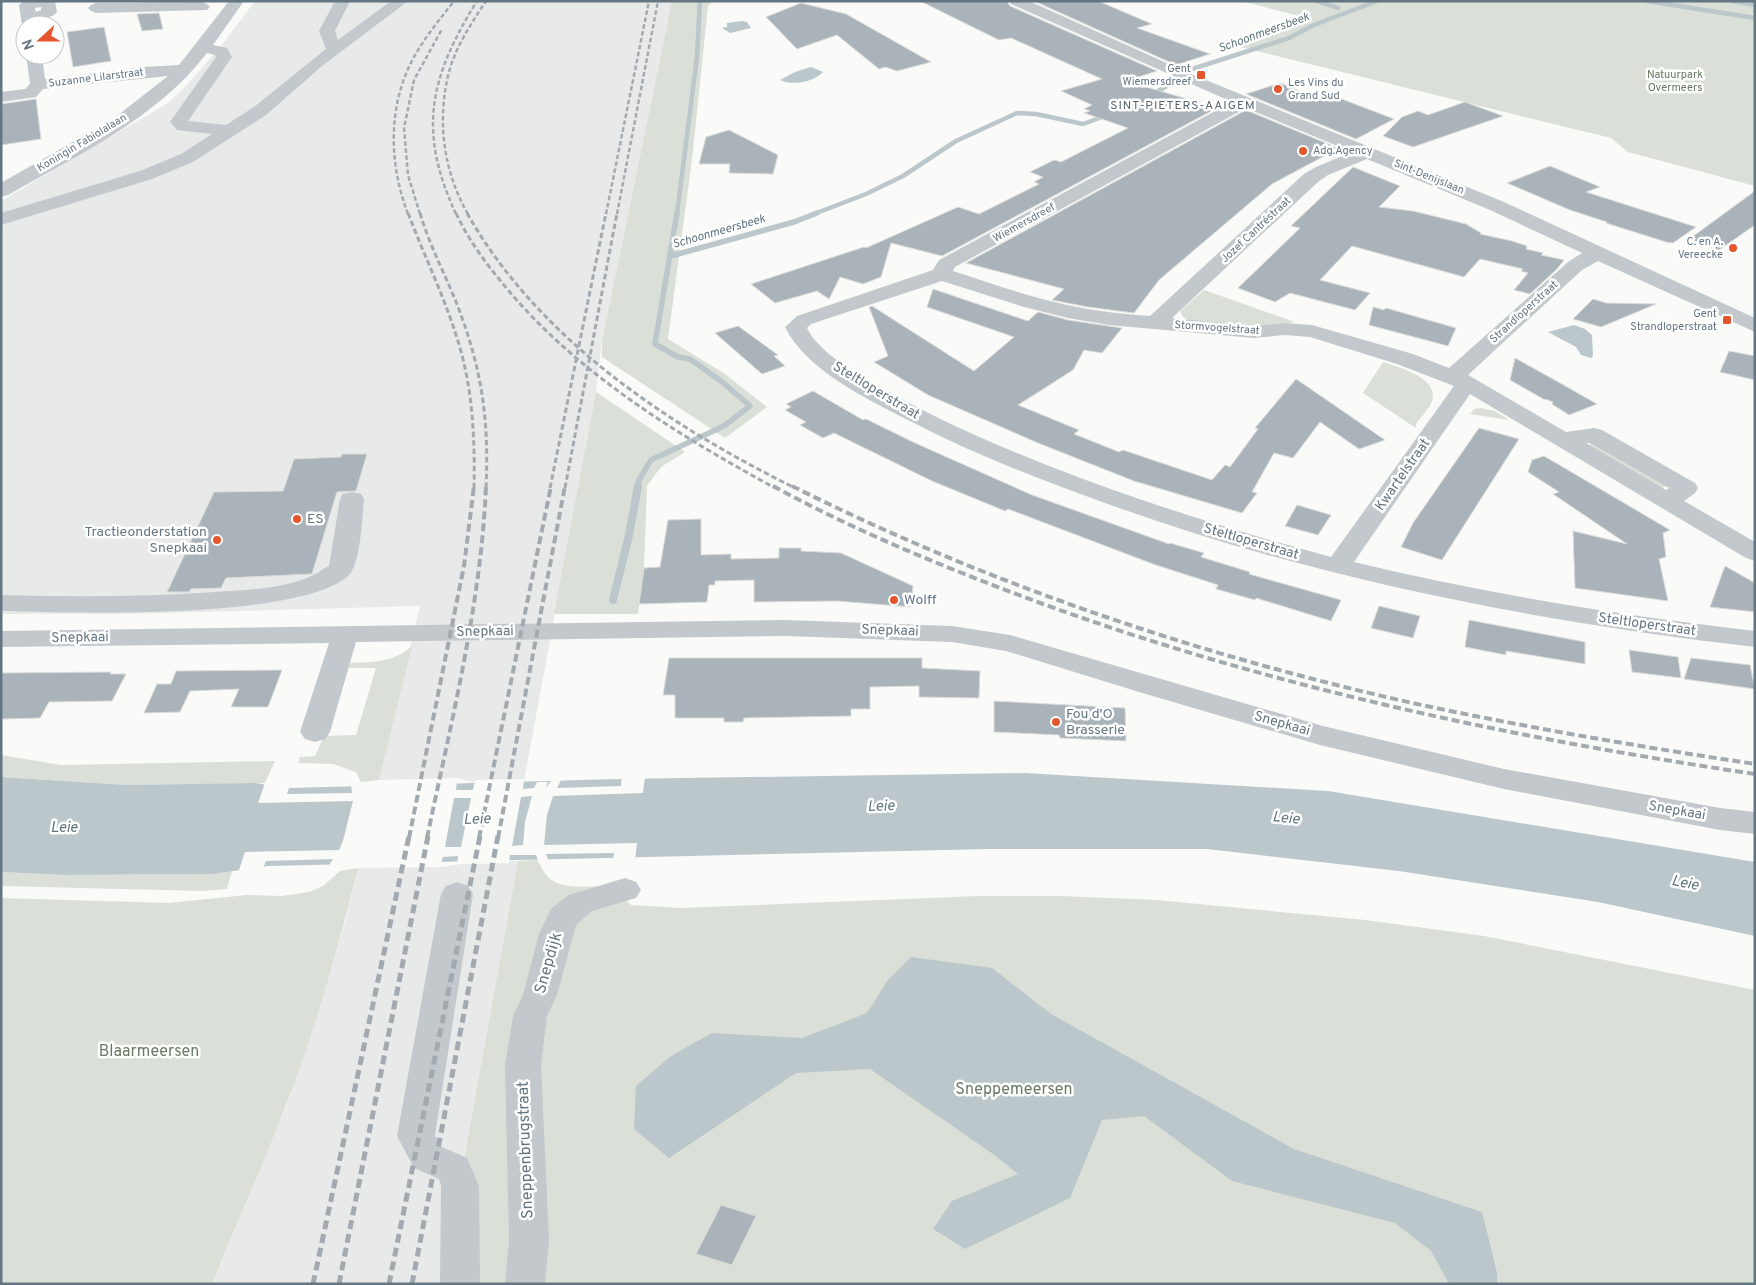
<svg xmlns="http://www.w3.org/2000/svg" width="1756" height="1285" font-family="Overpass,sans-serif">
<rect width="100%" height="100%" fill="#fafaf8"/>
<!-- built -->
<path fill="#e8e9e9" d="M 255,1 L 672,1 L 602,341 L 596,392 L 524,781 L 475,783 L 458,778 L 379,780 L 420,606 L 131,614 L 1,614 L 1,201 L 168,103 L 185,87 L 221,46 Z
M 518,861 L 467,1142 L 445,1284 L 212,1284 L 286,1107 L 319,1010 L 345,922 L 358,868 L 441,867 L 475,862 Z"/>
<!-- green -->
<path fill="#dadfd7" d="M 672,1 L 713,1 L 708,6 L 692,160 L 668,339 L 725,374 L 767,407 L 725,438 L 602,357 L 602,341 Z
M 1242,1 L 1755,1 L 1755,186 L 1628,152 L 1611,138 L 1240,47 L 1310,19 Z
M 1204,290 L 1295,322 L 1258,327 L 1191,321 L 1183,317 L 1180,311 Z
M 1383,362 C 1398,367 1440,378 1432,401 C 1429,409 1421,417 1416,424 L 1416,428 L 1363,393 Z
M 596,392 L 685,452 L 661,467 L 647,486 L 644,568 L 638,614 L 554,614 Z
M 1481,408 L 1495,411 L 1509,420 L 1470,414 L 1474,409 Z
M 1590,443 L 1668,486 L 1660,488 L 1590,446 Z
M 412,646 L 379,780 L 361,782 L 356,772 L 333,764 L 298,763 L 300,757 L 315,756 L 324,736 L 356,735 L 376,668 L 346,668 L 351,663 C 374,662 395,662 412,646 Z
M 1,755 L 61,765 L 275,761 L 265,783 L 127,785 L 1,777 Z
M 537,860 C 541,865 543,872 548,877 C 562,891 593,886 611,885 L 631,905 L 680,908 L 979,896 L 1061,896 L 1156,900 L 1365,920 L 1484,936 L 1755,990 L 1755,1284 L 445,1284 L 467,1142 L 518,861 Z
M 358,868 C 338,949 315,1031 285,1108 C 262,1167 236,1225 212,1284 L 1,1284 L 1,898 L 169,903 L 247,895 L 282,896 L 309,892 L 323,886 L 340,871 Z
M 232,871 L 227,889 L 203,891 L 1,886 L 1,872 L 65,875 L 213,874 Z"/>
<!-- water -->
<path fill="#bbc7cb" d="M 742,21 L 747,22 L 751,28 L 730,33 L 722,28 L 727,27 L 727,23 Z
M 811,67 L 823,72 C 814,82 792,86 780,80 L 795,72 Z
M 1574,325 L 1585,329 L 1592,335 L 1593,356 L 1591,358 L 1581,355 L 1576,347 L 1548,332 Z
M 1025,773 L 1328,791 L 1755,862 L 1755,936 L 1598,902 L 1399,871 L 1207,849 L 988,849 L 268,866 L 213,874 L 65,875 L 1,872 L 1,777 L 127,785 L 255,783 L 289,788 L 619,779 Z
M 911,957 L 992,968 L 1051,1014 L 1294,1149 L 1482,1212 L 1497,1273 L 1497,1284 L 1449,1284 L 1431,1251 L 1395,1223 L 1232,1181 L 1144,1116 L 1102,1120 L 1070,1198 L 965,1249 L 933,1229 L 952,1201 L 1018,1174 L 993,1154 L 870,1069 L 796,1073 L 669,1158 L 634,1129 L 636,1086 L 671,1056 L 712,1033 L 802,1038 L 867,1013 L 888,980 Z"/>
<!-- pier -->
<path fill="#fafaf8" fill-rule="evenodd" d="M 622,776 L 645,776 L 643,793 L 553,796 L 547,815 L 544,845 L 637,843 L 635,860 L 613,861 L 614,853 L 546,854 L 549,862 L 539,863 L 536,855 L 510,855 L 509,863 L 475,864 L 457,864 L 458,856 L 443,857 L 441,865 L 328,867 L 333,859 L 266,861 L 263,869 L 238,873 L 245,852 L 339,850 L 343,841 L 353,801 L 258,803 L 265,783 L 290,785 L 287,794 L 352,793 L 351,783 L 457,781 L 456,790 L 473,790 L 475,780 L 524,779 L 523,789 L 534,788 L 537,782 L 548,782 L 546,788 L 553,778 L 562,778 L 557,788 L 621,786 ZM 532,796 L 525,822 L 523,845 L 512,846 L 521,797 ZM 454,798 L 471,798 L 461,847 L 445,847 Z"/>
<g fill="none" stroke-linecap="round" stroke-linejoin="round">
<!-- stream-far2 -->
<path stroke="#bbc7cb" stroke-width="4.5" d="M 1317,1 L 1338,8
M 1647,1 L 1755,18
M 1733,1 L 1755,5
M 1186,71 L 1289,38 L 1314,25 L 1377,1
M 1150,95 L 1171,84
M 677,214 L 697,57 L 700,1
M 814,214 L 866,194 L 903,176 L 956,141 L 1017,113 L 1036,114 L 1083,124 L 1108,115"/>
<!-- stream-far1 -->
<path stroke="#bbc7cb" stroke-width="5.5" d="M 671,256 L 794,222 L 817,213
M 638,488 L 639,480 L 651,460 L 724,426 L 750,406 L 721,381 L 690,359 L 678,357 L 655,344 L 677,213"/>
<!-- stream -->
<path stroke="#bbc7cb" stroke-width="8" d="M 613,600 L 629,535 L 638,486"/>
</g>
<!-- building -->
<path fill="#aab3b9" stroke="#dcdcda" d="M 920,1 L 1007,1 L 1010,6 L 1157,71 L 1126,81 L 1211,106 L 1225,101 L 1228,102 L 942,256 L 891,243 L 881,277 L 863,284 L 840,277 L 829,299 L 817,291 L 775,303 L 751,284 L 864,247 L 866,248 L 958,207 L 979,214 L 1039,184 L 1034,182 L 1043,177 L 1030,172 L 1054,160 L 1061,162 L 1128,128 L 1084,113 L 1090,111 L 1084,109 L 1092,105 L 1061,91 L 1102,79 L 1011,38 L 999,40 Z
M 1034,1 L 1098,1 L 1152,24 L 1137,28 L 1210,54 L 1176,65 Z
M 801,3 L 846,14 L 931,62 L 897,71 L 885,67 L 879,69 L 837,35 L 797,49 L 766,17 Z
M 159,13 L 163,29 L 142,31 L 137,14 Z
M 104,27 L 111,61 L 73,67 L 67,32 Z
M 1280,83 L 1315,97 L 1326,93 L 1394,119 L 1356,139 L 1246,94 Z
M 36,99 L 41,139 L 1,145 L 1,104 Z
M 1465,102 L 1503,116 L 1413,147 L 1383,136 L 1402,117 L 1418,111 L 1428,115 Z
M 1246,110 L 1338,148 L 1322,154 L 1326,155 L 1272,184 L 1159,280 L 1134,313 L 1088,307 L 1052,300 L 1064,289 L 966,263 Z
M 729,130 L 778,155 L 773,174 L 729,173 L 730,164 L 699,164 L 706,137 Z
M 1550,166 L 1600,187 L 1586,192 L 1696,227 L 1673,243 L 1666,242 L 1606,223 L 1607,222 L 1570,210 L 1507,183 Z
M 1353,167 L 1400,186 L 1379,207 L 1413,211 L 1466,224 L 1481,233 L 1480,234 L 1512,241 L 1527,246 L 1526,249 L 1543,253 L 1541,255 L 1564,260 L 1557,269 L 1530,294 L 1514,290 L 1528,273 L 1521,271 L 1523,269 L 1480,259 L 1464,277 L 1352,246 L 1320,280 L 1370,293 L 1355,310 L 1290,293 L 1275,302 L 1238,288 L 1300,228 L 1291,226 Z
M 1755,191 L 1755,225 L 1719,250 L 1688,240 Z
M 933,289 L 1028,321 L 1038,312 L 1068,320 L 1122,328 L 1102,353 L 1084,350 L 1073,370 L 1018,405 L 1079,430 L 1074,434 L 1119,452 L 1123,450 L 1212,480 L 1225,465 L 1230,467 L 1258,429 L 1255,428 L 1296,379 L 1385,440 L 1359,449 L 1320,422 L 1293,458 L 1274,453 L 1252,492 L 1257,493 L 1242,513 L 1134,481 L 1038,443 L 928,395 L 874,362 L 888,356 L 869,307 L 872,306 L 974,371 L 1014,337 L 927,307 Z
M 1593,299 L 1606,303 L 1656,304 L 1601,327 L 1573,319 Z
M 1373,307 L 1384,310 L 1386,308 L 1456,328 L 1448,346 L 1369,325 Z
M 738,326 L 778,355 L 774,356 L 785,366 L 762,374 L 715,333 Z
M 1729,351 L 1755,356 L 1755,380 L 1720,372 Z
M 1515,358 L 1560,383 L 1597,404 L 1569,415 L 1552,404 L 1553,402 L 1545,399 L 1545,400 L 1510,380 Z
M 813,391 L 863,420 L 866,419 L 915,443 L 1032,495 L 1169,544 L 1170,543 L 1204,553 L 1201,557 L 1250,572 L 1249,574 L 1341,600 L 1331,621 L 1256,598 L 1255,600 L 1216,589 L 1218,585 L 1153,564 L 1008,509 L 1005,511 L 932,481 L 834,433 L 823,438 L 800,425 L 806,422 L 785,410 L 791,407 L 786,404 Z
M 1479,428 L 1519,439 L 1442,560 L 1401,547 L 1413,523 Z
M 342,454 L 367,454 L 356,491 L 337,492 L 312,574 L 226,578 L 221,588 L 191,589 L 189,592 L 167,592 L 214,492 L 283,491 L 294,459 L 341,457 Z
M 1544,456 L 1670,530 L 1663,533 L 1666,557 L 1659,559 L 1668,601 L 1575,588 L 1573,531 L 1627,544 L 1553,494 L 1559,492 L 1528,472 L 1532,460 Z
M 1297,505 L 1331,515 L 1318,535 L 1285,526 Z
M 701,519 L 701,555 L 731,554 L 731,559 L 779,558 L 779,548 L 801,548 L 801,551 L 841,553 L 913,586 L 911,607 L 837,601 L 754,602 L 754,580 L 715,581 L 715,585 L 709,585 L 707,602 L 639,604 L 644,568 L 660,567 L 668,520 Z
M 1725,566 L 1755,583 L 1755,612 L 1710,607 Z
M 1379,606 L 1420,616 L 1413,638 L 1371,628 Z
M 1469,620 L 1585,642 L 1585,664 L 1506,651 L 1506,655 L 1465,647 Z
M 1629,650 L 1678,657 L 1681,678 L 1632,672 Z
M 669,658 L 922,658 L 922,668 L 980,671 L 979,698 L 919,697 L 919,686 L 870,687 L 870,709 L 851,709 L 851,716 L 744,718 L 743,722 L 724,722 L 724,718 L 675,718 L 675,695 L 663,695 Z
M 1691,658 L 1750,665 L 1755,689 L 1684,679 Z
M 282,670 L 268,707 L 231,707 L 239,689 L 190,691 L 180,712 L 144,713 L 157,684 L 171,684 L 176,671 Z
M 111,672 L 110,674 L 126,674 L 112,701 L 49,702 L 40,718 L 1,719 L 1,673 Z
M 994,701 L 1125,708 L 1126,741 L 1060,738 L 1059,735 L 994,732 Z
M 721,1205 L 756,1216 L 732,1265 L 696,1254 Z"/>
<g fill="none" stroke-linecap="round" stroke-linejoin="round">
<!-- minor -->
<path fill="#c3c8cc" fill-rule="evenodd" d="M 55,1 L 57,12 L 54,15 L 37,22 L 38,25 L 25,25 L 25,28 L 22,25 L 19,5 L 22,2 ZM 41,7 L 41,10 L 36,12 L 35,8 Z
M 229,1 L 244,1 L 213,45 L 227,48 L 232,57 L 188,121 L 226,125 L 254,107 L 326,49 L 319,31 L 335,1 L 350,1 L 335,31 L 338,40 L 391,1 L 408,1 L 322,66 L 266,115 L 193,162 L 152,179 L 1,225 L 1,213 L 140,171 L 181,154 L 212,134 L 177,130 L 170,122 L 216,57 L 215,55 L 207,53 C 156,119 78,155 8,195 L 1,197 L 1,183 L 113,119 L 168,76 L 43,89 L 36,97 L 1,102 L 1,92 L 25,89 L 30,84 L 26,55 L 42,55 L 45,79 L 144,67 L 179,65 Z
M 1009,1 L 1029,1 L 1191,74 L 1504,202 L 1755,318 L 1755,332 L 1598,261 L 1582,270 L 1468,375 L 1566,432 L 1594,428 L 1602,430 L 1695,483 L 1698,488 L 1695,493 L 1684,501 L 1755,542 L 1755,561 L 1746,558 L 1470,394 L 1354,562 C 1486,594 1620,615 1755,631 L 1755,647 C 1533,621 1315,579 1105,503 C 1038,479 971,453 908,420 C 867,399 806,370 785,327 L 797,316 L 933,270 L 939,260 L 1232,102 L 1011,4 ZM 1246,108 L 1352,152 L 1316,167 L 1304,174 L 1150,316 C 1122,314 1094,311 1067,305 C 1028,297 991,283 953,271 L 955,267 ZM 1367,159 L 1490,210 L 1582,253 L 1568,262 L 1449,368 L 1413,354 L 1312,325 L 1284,323 L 1254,326 L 1172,318 L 1318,182 L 1328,175 ZM 942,281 L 1024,307 L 1068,318 L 1109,325 L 1254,338 L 1284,335 L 1310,337 L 1397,364 L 1454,386 L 1331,557 C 1234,531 1138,501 1044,464 C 984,440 925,414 870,381 C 849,368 819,352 807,328 L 811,324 ZM 1586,443 L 1590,443 L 1669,488 L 1666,490 Z
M 202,2 L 207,4 L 210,7 L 207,10 L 96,13 L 91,11 L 88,8 L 91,5 L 96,3 Z
M 352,492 L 361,494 L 364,499 C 362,516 361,565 348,576 C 297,620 73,613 1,611 L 1,595 C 73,597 144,597 215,592 C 245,590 281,589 309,577 C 316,575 322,569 329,566 L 340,499 L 343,494 Z
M 786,620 L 952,626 L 1010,635 L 1323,726 L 1504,769 L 1720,808 L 1755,812 L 1755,834 L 1720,830 L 1504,789 L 1320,745 L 1139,692 L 1006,651 L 952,642 L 786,636 L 356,642 L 330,732 L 325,739 L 315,742 L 305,739 L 300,732 L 329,643 L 1,647 L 1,631 Z
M 625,878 L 636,882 L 641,890 L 636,898 L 592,911 L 576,925 L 557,995 L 547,1016 L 541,1065 L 549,1240 L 545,1284 L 505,1284 L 509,1240 L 505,1065 L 513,1016 L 523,995 L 539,934 L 551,909 L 569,895 Z
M 457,882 L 468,886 L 473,894 L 435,1135 L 440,1146 L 467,1158 L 479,1186 L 480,1284 L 440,1284 L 441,1186 L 439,1179 L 414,1168 L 397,1136 L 441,894 L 446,886 Z"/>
<!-- rail-far3 -->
<path stroke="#a2aab0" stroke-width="2.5" stroke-dasharray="4.5 2.5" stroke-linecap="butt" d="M 408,214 C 389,164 387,106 414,57 C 425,37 440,19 454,1
M 420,214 L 408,175 L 404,128 L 414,80 L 442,29
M 456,214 C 417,130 430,77 477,1
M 468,214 C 444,173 437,123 448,76 C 454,49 471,24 486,1
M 606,214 L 649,1
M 617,214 L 658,1"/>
<!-- rail-far2 -->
<path stroke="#a2aab0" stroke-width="3" stroke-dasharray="5.5 3" stroke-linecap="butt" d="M 408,213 C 425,258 447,302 460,348 C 473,393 475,442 474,488
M 420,213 C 430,248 449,281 461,315 C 483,375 489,425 486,488
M 456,213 C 470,244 492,271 514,297 C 586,379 680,436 775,488
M 467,213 C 538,339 668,425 795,488
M 550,488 L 606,213
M 565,488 L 617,213"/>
<!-- rail-far1 -->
<path stroke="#a2aab0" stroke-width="4" stroke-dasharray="8 4" stroke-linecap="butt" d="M 773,486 C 859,533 951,570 1043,604 C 1274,688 1512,738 1755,774
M 792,486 C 990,585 1201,656 1417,704 C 1529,728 1642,747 1755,764
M 409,838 L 464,566 L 474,486
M 427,838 C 451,722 481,605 486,486
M 479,838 L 551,486
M 498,838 L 565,486"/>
<!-- rail -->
<path stroke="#a2aab0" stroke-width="5" stroke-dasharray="9 5" stroke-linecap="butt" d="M 313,1284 L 409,836
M 339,1284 L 428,836
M 389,1284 L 480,836
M 412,1284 L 498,836"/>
</g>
<!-- markers -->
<g fill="#e4572e" stroke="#fff" stroke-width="2">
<rect x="1196" y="70" width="10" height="10" rx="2.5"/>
<circle cx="1278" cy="89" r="5"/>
<circle cx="1303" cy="151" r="5"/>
<circle cx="1733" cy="248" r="5"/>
<rect x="1722" y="315" width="10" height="10" rx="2.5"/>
<circle cx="297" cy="519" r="5"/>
<circle cx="217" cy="540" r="5"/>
<circle cx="894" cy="600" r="5"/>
<circle cx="1056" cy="722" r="5"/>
</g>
<g text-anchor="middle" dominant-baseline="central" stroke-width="5" stroke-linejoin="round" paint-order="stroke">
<!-- far-poi labels -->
<g font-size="11" fill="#657683" stroke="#fff" text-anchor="end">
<text x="1191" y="69">Gent<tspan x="1191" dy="13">Wiemersdreef</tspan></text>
<text x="1288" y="83" text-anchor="start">Les Vins du<tspan x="1288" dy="13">Grand Sud</tspan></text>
<text x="1313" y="151" text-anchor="start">Adg.Agency</text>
<text x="1723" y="242">C. en A.<tspan x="1723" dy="13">Vereecke</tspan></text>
<text x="1717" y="314">Gent<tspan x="1717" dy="13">Strandloperstraat</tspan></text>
</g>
<!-- far-park labels -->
<g font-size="11" fill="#687a64" stroke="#fff">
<text x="1675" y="75">Natuurpark<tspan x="1675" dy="13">Overmeers</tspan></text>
</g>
<!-- far-street labels -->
<g font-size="11" fill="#657683" stroke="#fff">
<text transform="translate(96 78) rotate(-7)">Suzanne Lilarstraat</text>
<text transform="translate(82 143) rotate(-31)">Koningin Fabiolalaan</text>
<text transform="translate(1429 177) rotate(22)">Sint-Denijslaan</text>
<text transform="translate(1024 223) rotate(-29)">Wiemersdreef</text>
<text transform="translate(1256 230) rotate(-43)">Jozef Cantréstraat</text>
<text transform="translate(1524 312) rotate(-42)">Strandloperstraat</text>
<text transform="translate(1217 328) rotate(4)">Stormvogelstraat</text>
</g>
<!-- far-water labels -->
<g font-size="12" font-style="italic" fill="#60757c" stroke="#fff">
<text transform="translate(1264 33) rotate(-20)">Schoonmeersbeek</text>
<text transform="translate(719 232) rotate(-16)">Schoonmeersbeek</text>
</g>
<!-- far-neighbourhood labels -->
<g font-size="12" letter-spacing="1" fill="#57646e" stroke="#fff">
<text x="1183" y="106">SINT-PIETERS-AAIGEM</text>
</g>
<!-- street labels -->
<g font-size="14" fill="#657683" stroke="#fff">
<text transform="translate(876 391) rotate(31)">Steltloperstraat</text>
<text transform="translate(1403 475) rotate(-55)">Kwartelstraat</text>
<text transform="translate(1251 542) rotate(16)">Steltloperstraat</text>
<text transform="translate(1647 625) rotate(8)">Steltloperstraat</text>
<text transform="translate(890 631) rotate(2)">Snepkaai</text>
<text transform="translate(485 632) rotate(-1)">Snepkaai</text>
<text transform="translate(80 638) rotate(-1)">Snepkaai</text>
<text transform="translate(1282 724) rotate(16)">Snepkaai</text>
<text transform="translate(1677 811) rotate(10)">Snepkaai</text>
</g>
<!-- poi labels -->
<g font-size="14" fill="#657683" stroke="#fff" text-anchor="start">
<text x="307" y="519">ES</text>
<text x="207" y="532" text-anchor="end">Tractieonderstation<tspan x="207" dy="16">Snepkaai</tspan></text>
<text x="904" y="600">Wolff</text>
<text x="1066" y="714">Fou d'O<tspan x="1066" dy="16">Brasserie</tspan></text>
</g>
<!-- water labels -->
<g font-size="15" font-style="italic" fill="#60757c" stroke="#fff">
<text transform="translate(881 807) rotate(-2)">Leie</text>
<text transform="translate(1286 819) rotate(6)">Leie</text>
<text transform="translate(477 820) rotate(-2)">Leie</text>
<text x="64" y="828">Leie</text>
<text transform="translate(1685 884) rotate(11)">Leie</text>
</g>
<!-- near-street labels -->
<g font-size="16" fill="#657683" stroke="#fff">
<text transform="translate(549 963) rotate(-74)">Snepdijk</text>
<text transform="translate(526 1150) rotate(-92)">Sneppenbrugstraat</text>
</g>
<!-- near-park labels -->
<g font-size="16" fill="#687a64" stroke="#fff">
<text x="149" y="1052">Blaarmeersen</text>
<text x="1014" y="1090">Sneppemeersen</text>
</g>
</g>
<!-- border -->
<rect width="1756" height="1285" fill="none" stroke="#657683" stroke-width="5"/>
<!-- north arrow -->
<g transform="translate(40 40) rotate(249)"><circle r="24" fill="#ffffff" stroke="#c1c8cd"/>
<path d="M0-4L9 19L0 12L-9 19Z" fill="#e4572e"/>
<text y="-8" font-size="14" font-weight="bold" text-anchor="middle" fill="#657683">N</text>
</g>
</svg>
